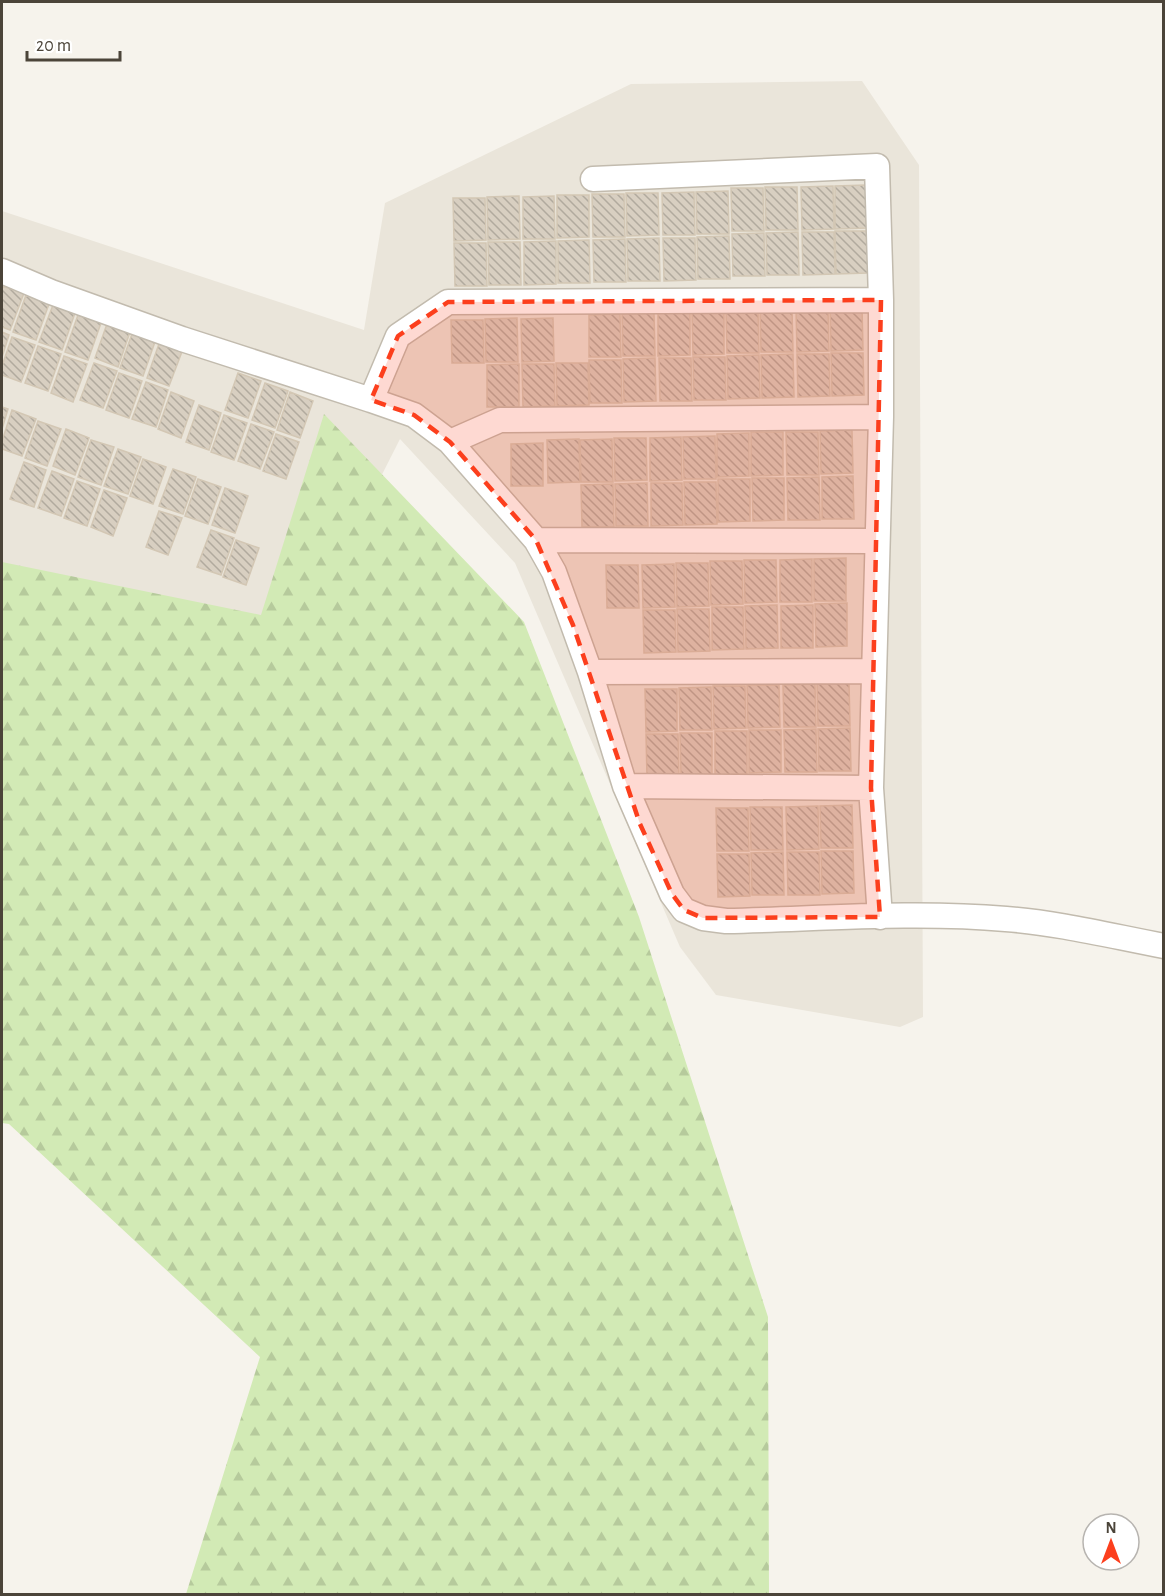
<svg xmlns="http://www.w3.org/2000/svg" width="1165" height="1596" font-family="'Alegreya Sans',sans-serif">
<defs>
<pattern id="forest-firs" width="22" height="20" patternUnits="userSpaceOnUse" patternTransform="scale(1.5)"><rect width="22" height="20" fill="#d2eab5"/><path d="M5 1l3.5 6h-7zM16 11l3.5 6h-7z" fill="#b6ca9c"/></pattern>
<pattern id="building-back-hatch" width="6" height="6" patternUnits="userSpaceOnUse" patternTransform="scale(1.5)"><rect width="6" height="6" fill="#d8cfc1"/><path d="M-1 5l2 2M0 0l6 6M5-1l2 2" fill="none" stroke="#b1aa9e"/></pattern>
</defs>
<rect width="100%" height="100%" fill="#f6f3ec"/>
<!-- residential -->
<path fill="#eae5da" d="M 862,81 L 919,165 L 923,1017 L 900,1027 L 716,995 L 680,947 L 515,563 L 400,439 L 288,660 L 2,600 L 2,211 L 364,330 L 385,203 L 631,84 Z"/>
<!-- forest -->
<path fill="url(#forest-firs)" d="M 324,414 L 524,622 L 639,917 L 768,1317 L 769,1594 L 186,1594 L 260,1357 L 9,1124 L 2,1123 L 2,562 L 261,615 Z"/>
<!-- building -->
<path fill="url(#building-back-hatch)" stroke="#d3c7b4" stroke-width="1.5" d="M 866,185 L 867,228 L 835,229 L 835,186 Z
M 833,186 L 834,229 L 802,230 L 801,187 Z
M 765,187 L 797,187 L 798,230 L 766,230 Z
M 731,188 L 763,188 L 764,231 L 732,231 Z
M 728,191 L 729,234 L 697,234 L 696,192 Z
M 694,192 L 695,235 L 663,235 L 662,193 Z
M 626,193 L 658,193 L 659,235 L 627,236 Z
M 592,194 L 624,194 L 625,237 L 593,237 Z
M 557,195 L 589,195 L 589,237 L 557,238 Z
M 519,196 L 520,239 L 488,240 L 487,197 Z
M 554,196 L 555,239 L 523,239 L 523,197 Z
M 453,198 L 485,198 L 486,240 L 454,241 Z
M 835,231 L 867,231 L 868,273 L 836,274 Z
M 798,232 L 799,275 L 767,275 L 766,233 Z
M 802,232 L 834,232 L 835,274 L 803,275 Z
M 764,233 L 765,276 L 733,276 L 732,234 Z
M 729,236 L 730,279 L 698,279 L 697,237 Z
M 659,238 L 660,281 L 628,281 L 627,239 Z
M 663,238 L 695,238 L 696,280 L 664,281 Z
M 625,239 L 626,282 L 594,282 L 593,240 Z
M 589,240 L 590,283 L 558,283 L 558,241 Z
M 556,241 L 556,284 L 524,285 L 524,242 Z
M 488,242 L 520,242 L 521,285 L 489,285 Z
M 454,243 L 486,243 L 487,286 L 455,286 Z
M 2,286 L 24,293 L 10,330 L 2,327 Z
M 26,295 L 49,304 L 36,340 L 13,332 Z
M 53,305 L 75,313 L 62,350 L 39,342 Z
M 862,307 L 863,350 L 831,351 L 830,308 Z
M 792,309 L 793,352 L 761,352 L 760,310 Z
M 796,309 L 828,309 L 829,351 L 797,352 Z
M 758,310 L 759,353 L 727,353 L 726,311 Z
M 724,311 L 724,354 L 693,355 L 692,312 Z
M 654,313 L 655,356 L 623,356 L 622,314 Z
M 658,313 L 690,313 L 690,355 L 658,356 Z
M 620,314 L 621,357 L 589,357 L 589,315 Z
M 78,315 L 101,323 L 88,360 L 65,352 Z
M 517,318 L 518,362 L 486,362 L 485,319 Z
M 553,318 L 554,361 L 522,362 L 521,319 Z
M 451,320 L 483,320 L 484,363 L 452,363 Z
M 108,321 L 131,329 L 118,367 L 95,358 Z
M 133,331 L 156,339 L 143,376 L 120,368 Z
M 2,332 L 9,335 L 2,357 Z
M 12,337 L 35,345 L 21,382 L 2,375 L 2,366 Z
M 160,341 L 183,349 L 169,386 L 147,378 Z
M 38,346 L 61,354 L 48,391 L 25,383 Z
M 831,353 L 863,353 L 864,395 L 832,396 Z
M 793,354 L 794,397 L 762,398 L 761,355 Z
M 797,354 L 829,354 L 830,396 L 798,397 Z
M 759,355 L 760,398 L 728,399 L 727,356 Z
M 64,356 L 87,364 L 73,402 L 51,393 Z
M 693,357 L 725,357 L 726,400 L 694,400 Z
M 655,358 L 656,401 L 624,402 L 623,359 Z
M 659,358 L 691,358 L 692,401 L 660,401 Z
M 589,360 L 621,360 L 622,403 L 590,403 Z
M 94,363 L 117,371 L 103,408 L 80,400 Z
M 556,363 L 588,363 L 589,405 L 557,406 Z
M 519,364 L 519,407 L 487,407 L 487,365 Z
M 522,364 L 554,364 L 555,406 L 523,407 Z
M 119,373 L 142,381 L 129,418 L 106,410 Z
M 238,373 L 261,381 L 248,418 L 225,410 Z
M 146,382 L 168,390 L 156,427 L 132,419 Z
M 265,383 L 288,391 L 275,428 L 252,420 Z
M 171,392 L 194,401 L 181,438 L 158,429 Z
M 290,392 L 313,401 L 300,438 L 277,430 Z
M 199,405 L 221,413 L 209,450 L 186,442 Z
M 2,407 L 8,409 L 2,429 Z
M 12,410 L 36,419 L 22,456 L 2,449 L 2,441 Z
M 224,415 L 247,423 L 234,460 L 211,452 Z
M 38,421 L 61,429 L 47,466 L 25,458 Z
M 251,424 L 274,432 L 260,469 L 238,461 Z
M 66,429 L 89,438 L 75,475 L 53,466 Z
M 852,430 L 853,473 L 821,474 L 820,431 Z
M 751,432 L 783,432 L 783,475 L 751,476 Z
M 786,432 L 818,432 L 819,475 L 787,475 Z
M 749,433 L 749,476 L 717,477 L 717,434 Z
M 276,434 L 299,442 L 286,479 L 263,471 Z
M 715,436 L 716,479 L 684,479 L 683,437 Z
M 681,437 L 682,480 L 650,481 L 650,438 Z
M 614,438 L 646,438 L 647,480 L 615,481 Z
M 579,439 L 580,482 L 548,483 L 547,440 Z
M 612,439 L 613,482 L 581,482 L 580,440 Z
M 91,440 L 114,447 L 101,485 L 78,477 Z
M 543,443 L 543,486 L 511,486 L 511,444 Z
M 118,449 L 141,457 L 128,494 L 104,486 Z
M 143,459 L 166,467 L 153,504 L 130,496 Z
M 24,462 L 46,470 L 34,507 L 10,499 Z
M 173,469 L 196,477 L 183,514 L 159,506 Z
M 52,471 L 74,479 L 61,516 L 38,508 Z
M 853,476 L 854,519 L 822,519 L 822,477 Z
M 819,477 L 820,520 L 788,520 L 787,478 Z
M 752,478 L 784,478 L 784,520 L 753,521 Z
M 198,479 L 221,487 L 208,524 L 185,516 Z
M 718,479 L 750,479 L 750,521 L 718,522 Z
M 77,481 L 100,489 L 87,526 L 64,518 Z
M 684,482 L 716,482 L 717,524 L 685,525 Z
M 647,483 L 648,526 L 616,526 L 615,484 Z
M 651,483 L 682,483 L 683,525 L 651,526 Z
M 613,484 L 614,527 L 582,527 L 581,485 Z
M 225,488 L 248,496 L 235,533 L 212,525 Z
M 104,490 L 127,498 L 113,536 L 91,527 Z
M 159,511 L 182,518 L 168,555 L 146,547 Z
M 211,530 L 234,538 L 221,575 L 197,567 Z
M 236,540 L 259,548 L 246,585 L 223,577 Z
M 846,558 L 846,601 L 814,601 L 814,559 Z
M 812,559 L 812,602 L 780,602 L 780,560 Z
M 744,560 L 776,560 L 777,602 L 745,603 Z
M 710,561 L 742,561 L 743,604 L 711,605 Z
M 676,563 L 708,563 L 709,606 L 677,607 Z
M 674,564 L 675,607 L 643,608 L 642,565 Z
M 606,565 L 638,565 L 639,608 L 607,608 Z
M 847,603 L 847,646 L 816,647 L 815,604 Z
M 777,605 L 778,648 L 746,649 L 745,606 Z
M 813,605 L 813,648 L 781,648 L 781,606 Z
M 712,607 L 743,607 L 744,649 L 712,650 Z
M 677,609 L 709,609 L 710,651 L 678,652 Z
M 643,610 L 675,610 L 676,652 L 644,653 Z
M 849,683 L 850,726 L 818,726 L 817,684 Z
M 815,684 L 816,727 L 784,727 L 783,685 Z
M 747,685 L 779,685 L 780,727 L 748,728 Z
M 713,686 L 745,686 L 746,728 L 714,729 Z
M 711,687 L 712,730 L 680,730 L 679,688 Z
M 645,689 L 677,689 L 677,731 L 646,732 Z
M 850,728 L 851,771 L 819,771 L 818,729 Z
M 816,729 L 817,772 L 785,772 L 784,730 Z
M 749,730 L 781,730 L 781,772 L 749,773 Z
M 715,731 L 747,731 L 747,774 L 715,775 Z
M 680,733 L 712,733 L 712,776 L 681,776 Z
M 646,734 L 678,734 L 679,777 L 647,777 Z
M 852,805 L 853,848 L 821,848 L 820,806 Z
M 818,806 L 819,849 L 787,850 L 786,807 Z
M 750,807 L 782,807 L 783,850 L 751,850 Z
M 716,808 L 748,808 L 749,851 L 717,851 Z
M 821,851 L 853,851 L 854,893 L 822,894 Z
M 783,852 L 784,895 L 752,895 L 751,853 Z
M 787,852 L 819,852 L 820,895 L 788,895 Z
M 717,854 L 749,854 L 750,896 L 718,897 Z"/>
<g fill="none" stroke-linecap="round" stroke-linejoin="round">
<!-- minor casing -->
<g stroke="#c2bbae" stroke-width="27">
<path id="minor" d="M 593,179 L 877,166 L 881,300 L 881,417 L 871,788 L 880,917
M 2,271 L 51,292 L 182,339 L 371,400 L 414,415 L 450,442 L 536,540 L 554,572 L 590,672 L 625,786 L 672,894 L 684,910 L 703,918 L 726,921 C 819,919 913,911 1006,919 C 1059,923 1111,936 1164,946
M 371,400 L 398,336 L 448,302 L 881,300
M 450,442 L 500,420 L 881,417
M 536,540 L 877,541
M 590,672 L 874,671
M 625,786 L 871,788"/>
</g>
<!-- minor -->
<use href="#minor" stroke="#fff" stroke-width="24"/>
</g>
<!-- marked area -->
<path fill="#fc3f1d" fill-opacity="0.2" stroke="#fc3f1d" stroke-width="4.5" stroke-dasharray="12 8" stroke-linejoin="round" d="M 881,300 L 871,788 L 880,917 L 703,918 L 684,910 L 672,894 L 640,824 L 573,625 L 536,540 L 450,442 L 414,415 L 371,400 L 398,336 L 448,302 Z"/>
<!-- border -->
<rect width="1165" height="1596" fill="none" stroke="#4b4439" stroke-width="6"/>
<!-- north arrow -->
<g transform="translate(1111 1542)"><circle r="28" fill="#ffffff" stroke="#b7b4b0" stroke-width="1.5"/>
<path d="M0-4.5L10 22L0 15L-10 22Z" fill="#fc3f1d"/>
<text y="-9" font-size="16" font-weight="bold" text-anchor="middle" fill="#4b4439">N</text>
</g>
<!-- scale -->
<path d="M27 51v9h93v-9" fill="none" stroke="#4b4439" stroke-width="3"/>
<text x="36" y="51" font-size="18" fill="#4b4439" stroke="#ffffff" stroke-width="4.5" paint-order="stroke">20 m</text>
</svg>
